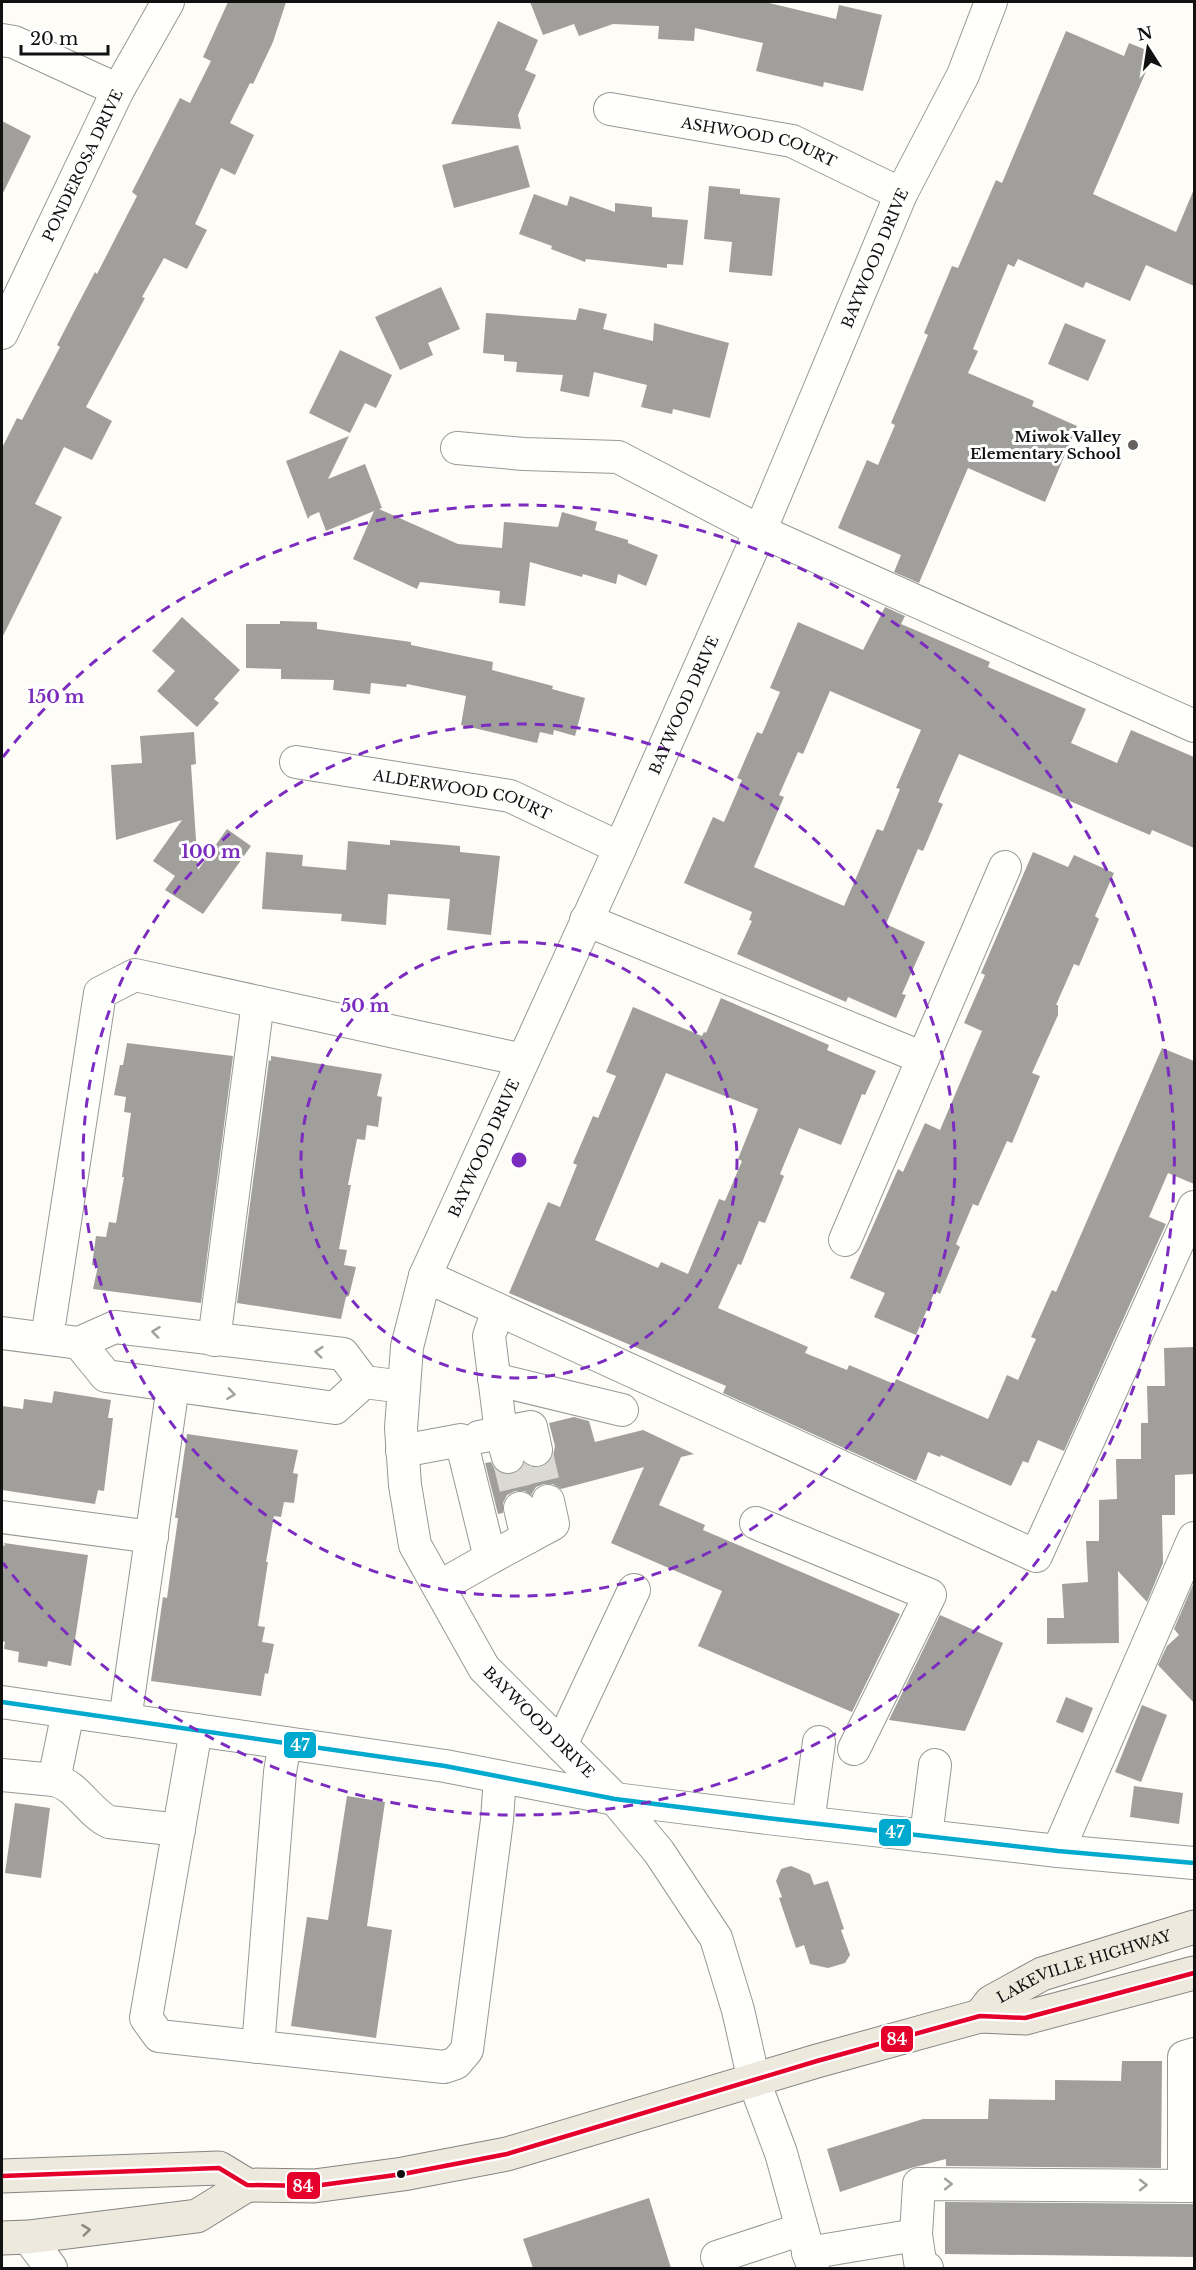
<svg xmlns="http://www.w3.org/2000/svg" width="1196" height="2270" font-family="'Libre Baskerville',serif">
<rect width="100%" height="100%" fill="#fdfcf7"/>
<!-- building -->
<path fill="#a19f9c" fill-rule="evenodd" d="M 228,2 L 286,2 L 273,42 L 253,84 L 250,83 L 230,123 L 254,135 L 235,175 L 221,168 L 195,224 L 207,230 L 187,269 L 164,258 L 142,297 L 145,298 L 86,407 L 112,421 L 92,460 L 64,447 L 35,504 L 62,517 L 2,638 L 2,448 L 17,418 L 22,420 L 60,347 L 57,345 L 75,310 L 95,272 L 97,274 L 137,196 L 132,192 L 180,98 L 190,103 L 211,61 L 203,57 Z
M 530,2 L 765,2 L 836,19 L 839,5 L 882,15 L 863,91 L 824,82 L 823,87 L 756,71 L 763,43 L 695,28 L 694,41 L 658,39 L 659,26 L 613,24 L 579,36 L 574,24 L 543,35 Z
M 498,21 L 538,40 L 525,70 L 536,75 L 518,115 L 521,129 L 451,124 Z
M 1066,31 L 1124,56 L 1129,43 L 1154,53 L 1093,194 L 1176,232 L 1194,189 L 1194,286 L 1146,265 L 1130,301 L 1086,282 L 1083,288 L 1018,259 L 1014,267 L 1008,264 L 973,349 L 978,351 L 968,373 L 1034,401 L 1032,406 L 1077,426 L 1045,502 L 968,468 L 919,583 L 894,572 L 901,555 L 838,528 L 867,460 L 878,465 L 895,425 L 891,423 L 928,335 L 924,333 L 952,266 L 958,268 L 996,180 L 1002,183 Z
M 2,121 L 31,136 L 2,195 Z
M 518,145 L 530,187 L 454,208 L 442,165 Z
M 709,186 L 740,189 L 740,194 L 780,198 L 772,276 L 729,272 L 732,242 L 704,239 Z
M 534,194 L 567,206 L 570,196 L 615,212 L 615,203 L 652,207 L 652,217 L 688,220 L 683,265 L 667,264 L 667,268 L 586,259 L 585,262 L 551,249 L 552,246 L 519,234 Z
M 441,287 L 460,329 L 428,343 L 433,355 L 400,370 L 375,317 Z
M 579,308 L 607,314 L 603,329 L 653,341 L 654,323 L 729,343 L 710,418 L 673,409 L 672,414 L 641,407 L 647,385 L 594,372 L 589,397 L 560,391 L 563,375 L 516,372 L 517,362 L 504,361 L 504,355 L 483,353 L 486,313 L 576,320 Z
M 1065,323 L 1106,340 L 1088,381 L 1048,364 Z
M 340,350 L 392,375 L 376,408 L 365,403 L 350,433 L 309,413 Z
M 349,436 L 328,479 L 365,464 L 382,508 L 379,509 L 458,544 L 502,548 L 504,522 L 558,527 L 562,512 L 597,522 L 595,530 L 628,540 L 628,543 L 658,555 L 646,586 L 618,574 L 616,584 L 583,574 L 582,577 L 530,562 L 525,606 L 499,603 L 500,591 L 420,582 L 417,589 L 353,559 L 374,511 L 326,531 L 319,512 L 310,516 L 308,519 L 286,461 Z
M 885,607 L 905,616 L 901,624 L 990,662 L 988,667 L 1086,709 L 1071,743 L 1117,763 L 1131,730 L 1194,757 L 1194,848 L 1152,830 L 1150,835 L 959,754 L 938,802 L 943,804 L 923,851 L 918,849 L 886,924 L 925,942 L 902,994 L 906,995 L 896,1018 L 848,997 L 846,1002 L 737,954 L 752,921 L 749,920 L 752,912 L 684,883 L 713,817 L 724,822 L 742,780 L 737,778 L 757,732 L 762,734 L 780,692 L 770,688 L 798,622 L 863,650 ZM 830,691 L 921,730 L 896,788 L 900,789 L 883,831 L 877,829 L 844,906 L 754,867 L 784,797 L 779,795 L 798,752 L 803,754 Z
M 182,617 L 240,670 L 214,699 L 219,703 L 197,727 L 157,691 L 175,671 L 152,651 Z
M 280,621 L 317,622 L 317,629 L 411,642 L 411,645 L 493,662 L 492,670 L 553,686 L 552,689 L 585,698 L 575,736 L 554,730 L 553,735 L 540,732 L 537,743 L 461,725 L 466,696 L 407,684 L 406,687 L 371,683 L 370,694 L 333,690 L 334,680 L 281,679 L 281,669 L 246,668 L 246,624 L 280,624 Z
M 194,732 L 196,764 L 191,765 L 198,870 L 227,829 L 251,846 L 203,914 L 165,890 L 175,876 L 153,861 L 182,820 L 116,840 L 111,765 L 142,763 L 140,736 Z
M 390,840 L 460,846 L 460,852 L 500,856 L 491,935 L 447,930 L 450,899 L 388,894 L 386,925 L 341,921 L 342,914 L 262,909 L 266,852 L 303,855 L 302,866 L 346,870 L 348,841 L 390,845 Z
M 1033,852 L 1068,867 L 1074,855 L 1114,873 L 1095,916 L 1099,919 L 1079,966 L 1074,964 L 1056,1005 L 1058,1005 L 1058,1015 L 1032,1073 L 1040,1076 L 1012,1143 L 1007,1141 L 978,1206 L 973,1204 L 956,1244 L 960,1247 L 940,1294 L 935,1291 L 916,1335 L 874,1317 L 885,1293 L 850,1278 L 898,1169 L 903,1172 L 925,1123 L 940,1130 L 982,1031 L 964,1023 L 985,975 L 981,973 Z
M 721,998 L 829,1045 L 827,1050 L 876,1071 L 865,1095 L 862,1094 L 841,1145 L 799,1128 L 780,1174 L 784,1176 L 765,1223 L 759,1221 L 741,1265 L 738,1264 L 718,1308 L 808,1347 L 805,1353 L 847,1370 L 849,1365 L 894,1384 L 896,1379 L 988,1419 L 1007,1375 L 1018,1380 L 1036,1339 L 1031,1337 L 1052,1290 L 1056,1292 L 1162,1048 L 1194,1061 L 1194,1184 L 1168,1173 L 1149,1217 L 1166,1224 L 1064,1451 L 1038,1440 L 1028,1463 L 1023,1461 L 1011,1486 L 941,1455 L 940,1457 L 928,1452 L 916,1481 L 723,1393 L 726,1386 L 509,1293 L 548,1202 L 560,1207 L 577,1165 L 573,1163 L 593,1116 L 598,1118 L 616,1076 L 606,1072 L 633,1007 L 702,1036 L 704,1032 L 706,1033 ZM 666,1073 L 758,1109 L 738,1159 L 742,1161 L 725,1201 L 719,1199 L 688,1274 L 661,1262 L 658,1268 L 595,1240 Z
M 127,1043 L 233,1056 L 201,1303 L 93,1289 L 98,1266 L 92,1265 L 96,1236 L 106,1237 L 109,1222 L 116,1223 L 124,1177 L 122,1177 L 131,1113 L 124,1112 L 126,1097 L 114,1095 L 120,1065 L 123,1065 Z
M 271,1056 L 382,1074 L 377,1096 L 382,1097 L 378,1127 L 367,1125 L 365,1140 L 357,1139 L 348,1185 L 351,1185 L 339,1249 L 347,1250 L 344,1265 L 356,1267 L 349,1296 L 346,1297 L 341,1319 L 237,1303 L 269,1060 L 271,1061 Z
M 1194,1347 L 1194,1474 L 1175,1475 L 1175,1515 L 1162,1515 L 1163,1563 L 1147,1602 L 1118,1571 L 1119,1643 L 1047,1644 L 1047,1618 L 1064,1618 L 1062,1584 L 1088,1582 L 1086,1541 L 1099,1541 L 1099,1500 L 1117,1499 L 1116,1459 L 1141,1459 L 1141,1423 L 1148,1423 L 1147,1386 L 1165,1386 L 1164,1348 Z
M 54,1391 L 111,1400 L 108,1418 L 113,1418 L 104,1491 L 98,1490 L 95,1504 L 2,1490 L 2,1406 L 23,1409 L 24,1399 L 52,1403 Z
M 574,1417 L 589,1421 L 595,1442 L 643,1430 L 694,1454 L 681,1457 L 659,1505 L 705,1525 L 703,1530 L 900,1614 L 852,1712 L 698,1646 L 722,1591 L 611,1543 L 644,1467 L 561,1489 L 553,1484 L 544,1484 L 536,1487 L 531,1495 L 525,1491 L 515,1491 L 507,1495 L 503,1503 L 503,1513 L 498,1514 L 485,1463 L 491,1462 L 495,1470 L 504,1475 L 514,1474 L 521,1470 L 524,1463 L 531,1467 L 539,1468 L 548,1464 L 553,1456 L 555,1446 L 549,1423 Z
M 187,1434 L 298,1450 L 293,1473 L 298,1474 L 294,1503 L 284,1502 L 281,1517 L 274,1516 L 266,1562 L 268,1562 L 258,1626 L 265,1627 L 262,1642 L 274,1644 L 268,1674 L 265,1673 L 261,1696 L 151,1681 L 163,1597 L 167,1598 L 178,1518 L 175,1518 Z
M 4,1543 L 88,1555 L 71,1666 L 48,1661 L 47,1667 L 18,1662 L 19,1652 L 4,1649 L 5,1642 L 2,1641 L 2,1545 L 5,1546 Z
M 1194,1582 L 1194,1703 L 1158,1665 L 1167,1646 L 1179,1635 L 1174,1629 Z
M 940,1615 L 1003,1643 L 965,1731 L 889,1720 Z
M 1066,1697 L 1093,1708 L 1083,1733 L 1056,1722 Z
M 1142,1705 L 1167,1715 L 1141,1782 L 1115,1772 Z
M 1134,1786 L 1183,1793 L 1179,1824 L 1130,1817 Z
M 347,1796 L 385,1802 L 367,1926 L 392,1930 L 376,2038 L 291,2026 L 307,1917 L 328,1920 Z
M 15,1803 L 50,1808 L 41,1878 L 5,1873 Z
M 791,1866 L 810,1874 L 814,1885 L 828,1881 L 844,1929 L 841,1930 L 850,1955 L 845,1963 L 828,1968 L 810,1964 L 804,1945 L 796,1948 L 779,1898 L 782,1897 L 776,1881 L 781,1869 Z
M 1122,2061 L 1162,2061 L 1161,2168 L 946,2166 L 946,2159 L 911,2168 L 840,2192 L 827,2149 L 923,2119 L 988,2119 L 989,2099 L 1055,2100 L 1055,2080 L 1121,2081 Z
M 649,2198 L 671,2268 L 533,2268 L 523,2239 Z
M 945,2202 L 1194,2204 L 1194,2257 L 945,2254 Z"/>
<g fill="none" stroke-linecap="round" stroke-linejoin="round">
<!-- minor-tunnel -->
<path stroke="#dad9d4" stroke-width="32" stroke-dasharray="32 16" stroke-linecap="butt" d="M 536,1450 L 548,1501
M 508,1457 L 520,1508"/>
<!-- minor casing -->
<g stroke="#979795" stroke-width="34">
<g id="minor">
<path d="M 2,40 L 14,42 L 118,90"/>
<path id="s1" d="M 610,109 L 792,141 L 901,194"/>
<path id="s2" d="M 2,333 L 118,90 L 168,2"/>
<path d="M 457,448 L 524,454 L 618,457 L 760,531 L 1194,726"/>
<path id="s3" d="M 296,762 L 510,796 L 620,848"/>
<path d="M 586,920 L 923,1058"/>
<path d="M 845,1240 L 1005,867"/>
<path d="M 425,1276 L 1036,1556 L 1194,1207"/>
<path d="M 498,1310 L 489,1336 L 501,1433 L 508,1457"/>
<path d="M 2,1333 L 79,1343 L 115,1327 L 343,1354 L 364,1382 L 404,1387"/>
<path d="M 47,1338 L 100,993 L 135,975 L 523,1060"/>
<path d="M 214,1340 L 258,1002"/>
<path d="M 79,1343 L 106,1376 L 335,1408 L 364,1382"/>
<path d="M 494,1379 L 622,1410"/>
<path d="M 479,1437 L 531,1427 L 536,1450"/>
<path d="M 402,1451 L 461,1440 L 490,1558 L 439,1587"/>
<path d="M 520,1508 L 527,1538"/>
<path d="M 2,1517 L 152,1537"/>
<path d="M 756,1523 L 930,1595 L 854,1749"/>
<path d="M 490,1558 L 553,1524 L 548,1501"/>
<path d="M 2,1702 L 445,1766 L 615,1799 L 767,1818 L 1058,1851 L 1194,1863"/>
<path d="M 125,1720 L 173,1386"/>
<path d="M 196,1730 L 146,2018 L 159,2036 L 444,2067 L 456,2063 L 467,2050 L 497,1820 L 500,1777"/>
<path d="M 561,1745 L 634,1590"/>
<path d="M 2,1775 L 54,1780 L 68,1712"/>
<path d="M 54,1780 C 77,1785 88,1812 109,1822 L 179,1830"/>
<path d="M 808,1823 L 819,1742"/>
<path d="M 926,1836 L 935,1765"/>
<path d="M 1058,1851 L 1194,1538"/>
<path d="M 258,2047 L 280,1772 L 285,1743"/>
<path d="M 1184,2186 L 1184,2057 L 1194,2054"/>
<path d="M 28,2237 L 51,2268"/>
<path d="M 808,2253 L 916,2235"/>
<path d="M 717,2257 L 802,2229"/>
<path id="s4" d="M 813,2268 L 781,2153 L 754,2081 L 738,2010 L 716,1938 L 659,1852 L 615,1799 L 484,1668 L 415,1545 L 405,1485 L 401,1428 L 407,1347 L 425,1276 L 620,848 L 760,531 L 901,194 L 963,75 L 991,2"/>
<path d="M 927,2268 L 921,2268 L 916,2235 L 919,2184 L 1194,2186"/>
</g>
</g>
<!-- major casing -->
<g stroke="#858482" stroke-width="35">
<g id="major">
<path id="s5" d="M 980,2016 L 991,2002 L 1042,1974 L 1194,1927"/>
<path d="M 2,2176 L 219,2168 L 247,2185 L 314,2186 L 403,2174 L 507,2154 L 817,2061 L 980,2016 L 1025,2018 L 1194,1973"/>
<path d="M 2,2238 L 28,2237 L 197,2216 L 247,2185"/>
</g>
</g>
<!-- minor -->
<use href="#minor" stroke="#fffffe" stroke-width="32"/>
<!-- major -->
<use href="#major" stroke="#ede9dc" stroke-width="33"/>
<!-- bus-1 casing -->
<g stroke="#fff" stroke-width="9">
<path id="bus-1" d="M 2,2176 L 219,2168 L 247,2185 L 314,2186 L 403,2174 L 507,2154 L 817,2061 L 980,2016 L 1025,2018 L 1194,1973"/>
</g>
<!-- bus-2 casing -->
<g stroke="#fff" stroke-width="9">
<path id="bus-2" d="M 2,1702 L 445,1766 L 615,1799 L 767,1818 L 1058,1851 L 1194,1863"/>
</g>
<!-- bus-1 -->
<use href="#bus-1" stroke="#e4002b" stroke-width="4.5"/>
<!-- bus-2 -->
<use href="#bus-2" stroke="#00a9ce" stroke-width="4.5"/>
</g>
<!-- one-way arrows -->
<defs><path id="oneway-chevron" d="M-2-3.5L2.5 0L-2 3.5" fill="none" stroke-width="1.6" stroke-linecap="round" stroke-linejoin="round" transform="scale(1.5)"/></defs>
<g stroke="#a0a09f">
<use href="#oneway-chevron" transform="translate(156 1332) rotate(-173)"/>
<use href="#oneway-chevron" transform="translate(319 1352) rotate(-174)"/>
<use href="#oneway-chevron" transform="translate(231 1394) rotate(8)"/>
<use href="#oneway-chevron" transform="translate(948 2184)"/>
<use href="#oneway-chevron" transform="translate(1143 2185)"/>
</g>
<use stroke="#8a8881" href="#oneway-chevron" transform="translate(86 2230) rotate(-7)"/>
<!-- distance rings -->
<g fill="none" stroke="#7b2cbf" stroke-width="3" stroke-dasharray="10 8">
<circle cx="519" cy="1160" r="218"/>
<circle cx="519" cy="1160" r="436"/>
<path d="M3 757A655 655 0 1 1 3 1563"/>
</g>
<!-- markers -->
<circle fill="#646362" stroke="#fff" stroke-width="2" cx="1133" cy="445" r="6"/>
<circle fill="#111" stroke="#fff" stroke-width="2" cx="401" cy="2174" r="5"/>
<g text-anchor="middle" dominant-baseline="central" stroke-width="6" stroke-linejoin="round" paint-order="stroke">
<!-- street labels -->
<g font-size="15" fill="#111" stroke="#fff">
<text stroke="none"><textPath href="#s1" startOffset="153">ASHWOOD COURT</textPath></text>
<text stroke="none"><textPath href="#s2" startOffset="186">PONDEROSA DRIVE</textPath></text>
<text stroke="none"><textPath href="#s4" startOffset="2228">BAYWOOD DRIVE</textPath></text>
<text stroke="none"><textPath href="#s4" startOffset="1742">BAYWOOD DRIVE</textPath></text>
<text stroke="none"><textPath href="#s3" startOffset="170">ALDERWOOD COURT</textPath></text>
<text stroke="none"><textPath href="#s4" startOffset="1256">BAYWOOD DRIVE</textPath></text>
<text transform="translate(539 1722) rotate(45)">BAYWOOD DRIVE</text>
<text stroke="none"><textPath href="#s5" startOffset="118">LAKEVILLE HIGHWAY</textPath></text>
</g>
<!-- poi labels -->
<g font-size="15" font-weight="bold" fill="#111" stroke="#fff" text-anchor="end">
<text x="1121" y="436">Miwok Valley<tspan x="1121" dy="17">Elementary School</tspan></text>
</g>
</g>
<circle cx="519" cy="1160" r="9" fill="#7b2cbf" stroke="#fff" stroke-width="3"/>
<g font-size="18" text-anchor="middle" font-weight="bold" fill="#7b2cbf" stroke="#fff" stroke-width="6" stroke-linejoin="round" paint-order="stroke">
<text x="56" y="703">150 m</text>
<text x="211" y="858">100 m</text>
<text x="365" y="1012">50 m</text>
</g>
<g stroke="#fff" stroke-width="2">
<rect x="283" y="1731" width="34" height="28" rx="6" fill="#00a9ce"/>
<rect x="878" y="1818" width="34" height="29" rx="6" fill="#00a9ce"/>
<rect x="880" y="2025" width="34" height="28" rx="6" fill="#e4002b"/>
<rect x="286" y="2171" width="35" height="29" rx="6" fill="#e4002b"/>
</g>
<g font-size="16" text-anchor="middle" font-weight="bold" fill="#fff">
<text x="300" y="1751">47</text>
<text x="895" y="1838">47</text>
<text x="897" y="2045">84</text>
<text x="303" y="2192">84</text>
</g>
<!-- border -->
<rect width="1196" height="2270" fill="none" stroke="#111111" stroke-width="6"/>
<!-- north arrow -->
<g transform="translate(1148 48) rotate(348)" stroke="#ffffff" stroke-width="4.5" paint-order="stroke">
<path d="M0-4.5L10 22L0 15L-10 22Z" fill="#111111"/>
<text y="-9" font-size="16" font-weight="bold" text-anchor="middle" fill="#111111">N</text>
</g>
<!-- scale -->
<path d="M21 45v9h87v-9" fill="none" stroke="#111111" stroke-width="3"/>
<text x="30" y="45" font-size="18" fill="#111111" stroke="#ffffff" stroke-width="4.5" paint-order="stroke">20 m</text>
</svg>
